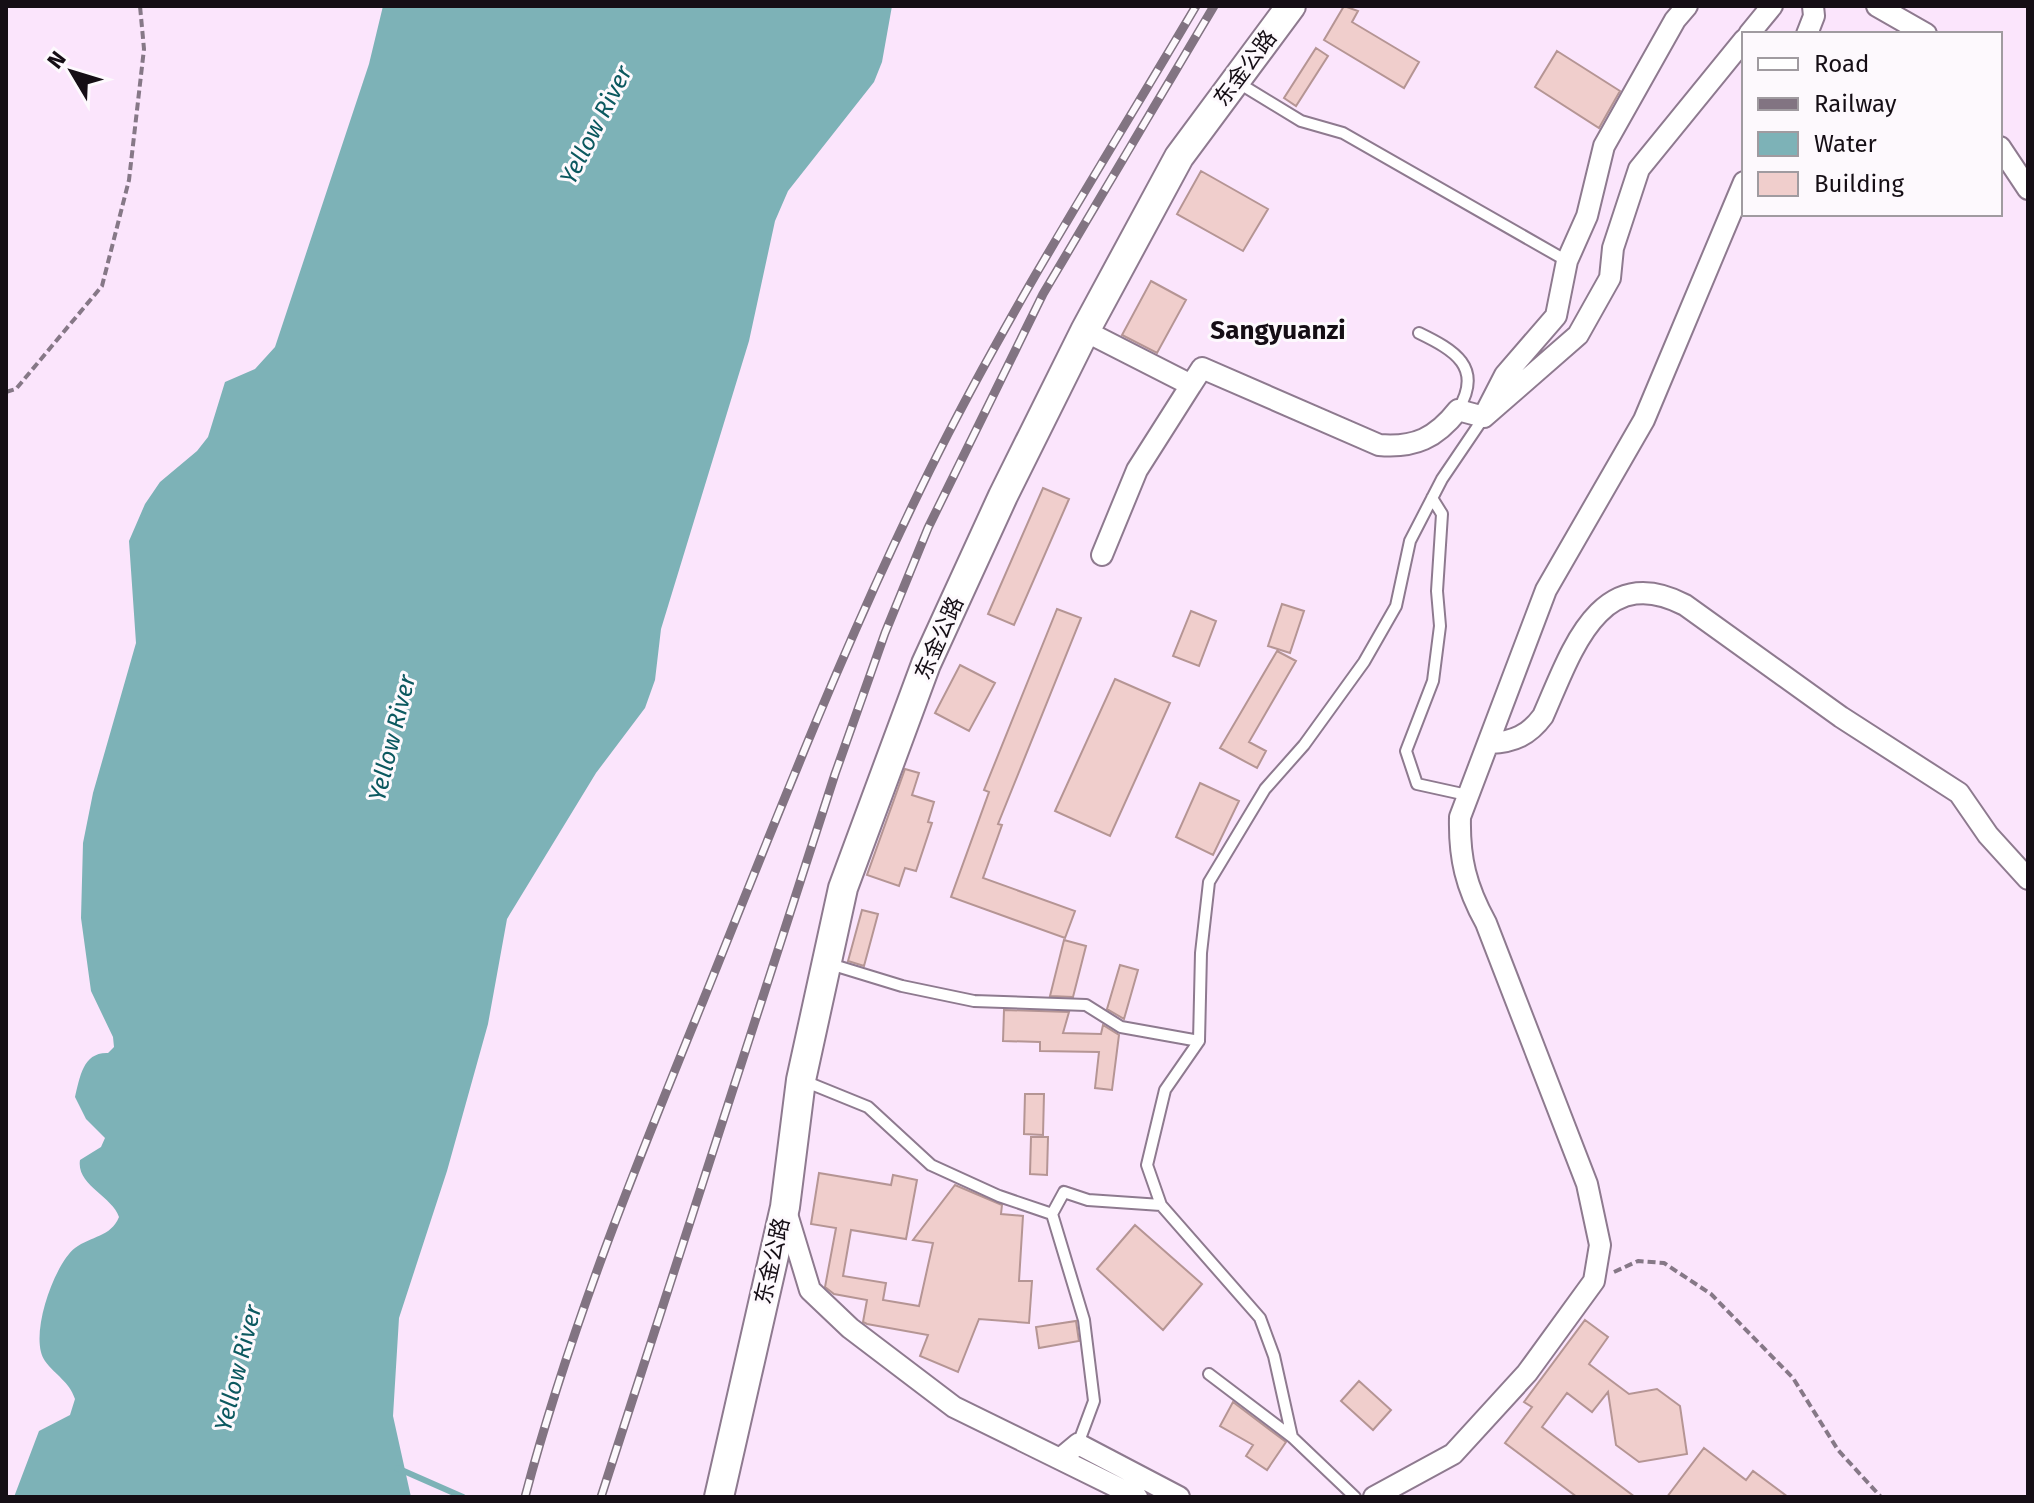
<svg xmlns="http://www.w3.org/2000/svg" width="2034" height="1503" font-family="'Fira Sans','Noto Sans SC',sans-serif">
<rect width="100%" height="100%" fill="#fbe5fc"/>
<!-- water -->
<path fill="#7db2b7" d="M 383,6 L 892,6 L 882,62 L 874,82 L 788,191 L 775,221 L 749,341 L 661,629 L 655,680 L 645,708 L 596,773 L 507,919 L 488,1024 L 447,1171 L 399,1318 L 393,1416 L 411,1497 L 14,1497 L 39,1431 L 70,1415 L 75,1399 C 69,1381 56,1376 45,1361 C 28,1338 54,1264 75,1248 C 91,1236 111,1237 119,1217 C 112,1196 76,1185 80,1160 L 101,1147 L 105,1138 L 86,1119 L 75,1097 C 80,1077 83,1052 108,1053 L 114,1047 L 113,1037 L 91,991 L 81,918 L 83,843 L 93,793 L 136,643 L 129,541 L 145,504 L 160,482 L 197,451 L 208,437 L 225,382 L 255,369 L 275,347 L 369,64 Z"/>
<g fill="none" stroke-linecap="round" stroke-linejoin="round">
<!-- stream -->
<path stroke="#7db2b7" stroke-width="6" d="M 397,1468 L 463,1497"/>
</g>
<!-- building -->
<path fill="#f0cecc" stroke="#b59594" stroke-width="2" d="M 1344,6 L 1358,11 L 1352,22 L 1419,62 L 1404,88 L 1324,40 Z
M 1316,48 L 1328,56 L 1296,106 L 1284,98 Z
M 1557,51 L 1620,91 L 1599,128 L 1535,87 Z
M 1201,171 L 1268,209 L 1243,251 L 1177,214 Z
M 1151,281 L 1186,300 L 1157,353 L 1122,335 Z
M 1043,488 L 1069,499 L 1014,625 L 988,614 Z
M 1282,604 L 1304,611 L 1290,653 L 1268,646 Z
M 1057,609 L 1081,618 L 998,824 L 1002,825 L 983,878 L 1075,911 L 1065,938 L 951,897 L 989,792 L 984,790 Z
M 1191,611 L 1216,621 L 1199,666 L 1173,656 Z
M 1277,651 L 1296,661 L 1249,742 L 1266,751 L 1257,768 L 1220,748 Z
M 960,665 L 995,683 L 969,731 L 935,713 Z
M 1115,679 L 1170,703 L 1110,836 L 1055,811 Z
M 905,769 L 919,773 L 912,795 L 934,802 L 928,822 L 932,823 L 916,871 L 905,868 L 899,886 L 867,875 Z
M 1200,783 L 1239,801 L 1213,855 L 1176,837 Z
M 862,910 L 878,914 L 864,966 L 848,961 Z
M 1064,940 L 1086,946 L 1073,997 L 1050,996 Z
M 1120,965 L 1138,970 L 1124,1019 L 1107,1009 Z
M 1004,1010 L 1069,1012 L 1063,1033 L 1101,1034 L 1103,1025 L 1119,1035 L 1112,1090 L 1095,1088 L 1099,1052 L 1040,1051 L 1040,1042 L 1003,1041 Z
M 1025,1094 L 1044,1094 L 1043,1135 L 1024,1134 Z
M 1031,1137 L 1048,1137 L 1047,1175 L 1030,1174 Z
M 819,1173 L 891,1185 L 893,1175 L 917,1180 L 906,1239 L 851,1230 L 843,1276 L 886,1283 L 883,1300 L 919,1306 L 933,1243 L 913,1240 L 955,1185 L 1002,1205 L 1001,1214 L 1023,1216 L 1019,1281 L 1032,1281 L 1029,1323 L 979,1319 L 958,1372 L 920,1356 L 928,1335 L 867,1324 L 863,1322 L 867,1300 L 834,1294 L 825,1287 L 836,1228 L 811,1224 Z
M 1135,1225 L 1202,1284 L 1163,1330 L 1097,1269 Z
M 1585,1320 L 1608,1337 L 1589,1364 L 1629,1394 L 1657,1389 L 1680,1406 L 1687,1454 L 1639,1462 L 1616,1445 L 1608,1392 L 1592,1412 L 1567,1393 L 1542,1427 L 1635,1497 L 1577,1497 L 1505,1443 L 1532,1407 L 1524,1402 Z
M 1076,1321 L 1079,1341 L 1039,1348 L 1036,1327 Z
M 1359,1381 L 1391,1410 L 1373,1430 L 1341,1401 Z
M 1233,1402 L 1286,1442 L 1267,1470 L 1246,1456 L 1253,1445 L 1220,1426 Z
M 1704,1448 L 1746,1480 L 1753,1471 L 1788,1497 L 1667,1497 Z"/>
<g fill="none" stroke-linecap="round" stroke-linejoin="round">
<!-- lane casing -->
<g stroke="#8e7a8f" stroke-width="14">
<path id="lane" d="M 1237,82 L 1301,121 L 1343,133 L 1567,261
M 1419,333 C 1454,350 1484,367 1458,410
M 1432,498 L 1442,514 L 1437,591 L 1440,626 L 1433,681 L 1406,751 L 1417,784 L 1467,795
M 830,964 L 902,986 L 974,1001 L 1086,1005 L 1121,1027 L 1199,1041
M 804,1081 L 868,1107 L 931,1165 L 999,1196 L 1052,1214
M 1209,1374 L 1292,1437
M 1078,1444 L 1094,1401 L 1084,1320 L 1052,1214 L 1064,1192 L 1088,1200 L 1161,1205
M 1355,1497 L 1292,1437 L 1274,1356 L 1260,1318 L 1161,1205 L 1147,1165 L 1165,1090 L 1199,1041 L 1201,953 L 1209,882 L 1265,789 L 1304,745 L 1364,662 L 1396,606 L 1410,541 L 1442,479 L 1484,417"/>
</g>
<!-- street casing -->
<g stroke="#8e7a8f" stroke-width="24">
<path id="street" d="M 1877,6 L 1926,34
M 1749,34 L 1772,6
M 1807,34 L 1814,16 L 1813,6
M 2000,147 L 2028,189
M 1085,331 L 1191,385 L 1202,368 L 1379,445 C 1415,448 1436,438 1458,410 L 1484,417
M 1487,410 L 1505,375 L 1556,316 L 1567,261 L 1587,216 L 1604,146 L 1675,20 L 1687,6
M 1484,417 L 1578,335 L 1610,278 L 1613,248 L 1639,169 L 1744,40
M 1102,555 L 1137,470 L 1191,385
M 1490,743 C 1514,742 1529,735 1543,716 C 1571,653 1599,560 1685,605 L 1841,717 L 1959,793 L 1988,835 L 2028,879
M 786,1211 L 810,1290 L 850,1328 L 954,1407 L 1137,1497
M 1060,1459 L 1078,1444 L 1179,1497
M 1374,1497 L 1453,1454 L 1527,1373 L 1594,1281 L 1600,1245 L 1587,1184 L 1486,923 C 1466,887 1459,858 1460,817 L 1546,590 L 1644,420 L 1744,182"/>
</g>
<!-- secondary casing -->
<g stroke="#8e7a8f" stroke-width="32">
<path id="secondary" d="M 719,1497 L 785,1207 L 801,1080 L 843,888 L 926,664 L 1003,496 L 1085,331 L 1179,157 L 1291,6"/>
</g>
<!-- path -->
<path stroke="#867887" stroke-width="4" stroke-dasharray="8 4" stroke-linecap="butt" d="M 6,392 L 16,389 L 102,286 L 129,180 L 144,49 L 140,6
M 6,843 L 6,863
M 1614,1272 L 1638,1261 L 1664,1263 L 1711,1294 L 1793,1378 L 1838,1450 L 1881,1497"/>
<!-- lane -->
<use href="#lane" stroke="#fff" stroke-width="10"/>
<!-- street -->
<use href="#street" stroke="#fff" stroke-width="20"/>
<!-- secondary -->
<use href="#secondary" stroke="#fff" stroke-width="28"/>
<!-- rail casing -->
<g stroke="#827482" stroke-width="9">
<path id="rail" d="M 525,1497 C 570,1327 637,1163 703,1001 C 780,810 854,617 948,434 C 1023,288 1112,148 1196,6
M 601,1497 L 835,774 L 885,633 L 928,528 L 1043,294 L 1214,6"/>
</g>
<!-- rail -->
<use href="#rail" stroke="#fdf9fd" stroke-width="6" stroke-dasharray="18" stroke-linecap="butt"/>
</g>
<g text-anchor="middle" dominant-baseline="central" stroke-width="6" stroke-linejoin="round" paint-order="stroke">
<!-- street labels -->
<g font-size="22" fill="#150e15" stroke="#fdf9fd">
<text transform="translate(1245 68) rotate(-53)">东金公路</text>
<text transform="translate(939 638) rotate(-66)">东金公路</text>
<text transform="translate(772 1261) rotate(-77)">东金公路</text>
</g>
<!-- water labels -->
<g font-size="24" font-style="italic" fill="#0b585f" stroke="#fdf9fd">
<text transform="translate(596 125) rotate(-63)">Yellow River</text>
<text transform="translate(392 738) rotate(-76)">Yellow River</text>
<text transform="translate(238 1368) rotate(-76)">Yellow River</text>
</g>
<!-- quarter labels -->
<g font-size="26" font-weight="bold" fill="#150e15" stroke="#fdf9fd">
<text x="1278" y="330">Sangyuanzi</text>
</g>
</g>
<!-- border -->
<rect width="2034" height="1503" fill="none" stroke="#150e15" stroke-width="16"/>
<!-- legend -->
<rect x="1742" y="32" width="260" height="184" fill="#fdf9fd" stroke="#a09ba0" stroke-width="2"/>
<rect x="1758" y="58" width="40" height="12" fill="#ffffff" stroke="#a09ba0" stroke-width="2"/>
<text x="1814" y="72" font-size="24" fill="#150e15">Road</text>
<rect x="1758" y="98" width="40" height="12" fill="#827482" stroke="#a09ba0" stroke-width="2"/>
<text x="1814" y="112" font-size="24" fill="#150e15">Railway</text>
<rect x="1758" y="132" width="40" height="24" fill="#7db2b7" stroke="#a09ba0" stroke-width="2"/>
<text x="1814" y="152" font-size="24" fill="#150e15">Water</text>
<rect x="1758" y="172" width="40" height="24" fill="#f0cecc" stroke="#a09ba0" stroke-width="2"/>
<text x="1814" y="192" font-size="24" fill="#150e15">Building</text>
<!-- north arrow -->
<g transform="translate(72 72) rotate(308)" stroke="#fdf9fd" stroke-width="6" paint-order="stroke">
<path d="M0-6L14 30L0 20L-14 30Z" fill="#150e15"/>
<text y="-12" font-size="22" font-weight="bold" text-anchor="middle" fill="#150e15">N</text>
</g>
</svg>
